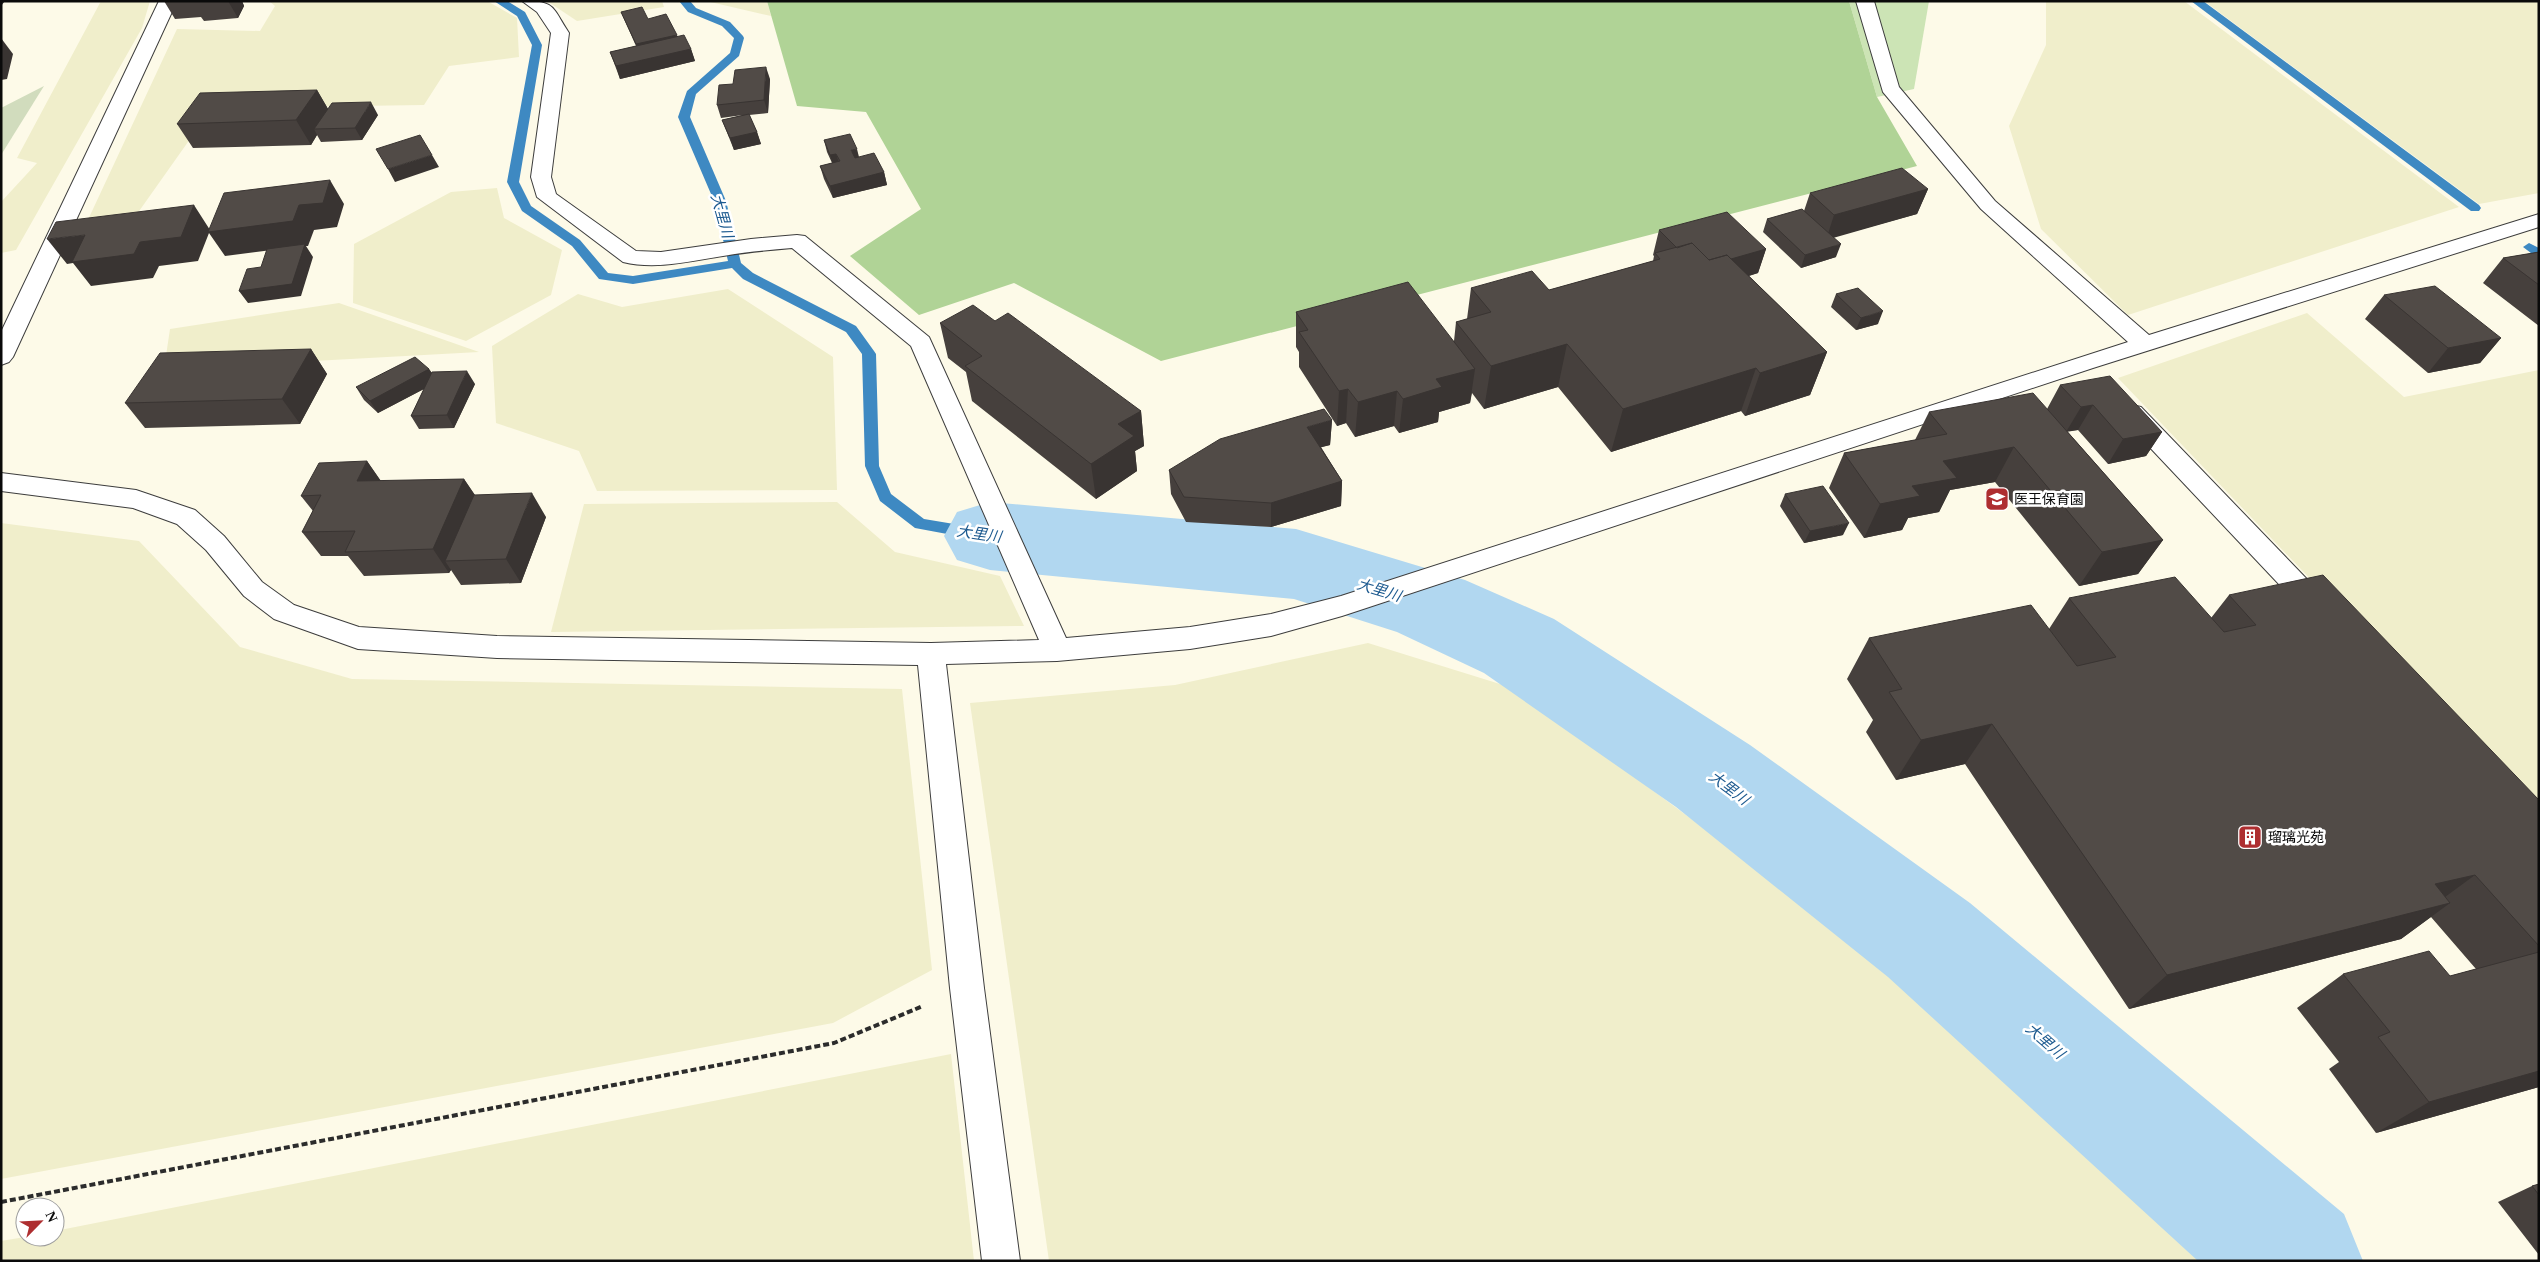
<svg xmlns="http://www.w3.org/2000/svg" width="2540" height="1262" font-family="'Times New Roman','Noto Sans JP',serif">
<rect width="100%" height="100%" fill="#fdfae8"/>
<!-- farmland -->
<path fill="#f0eecb" d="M 101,1 L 150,1 L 142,28 L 16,250 L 1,253 L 1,202 L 37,163 L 17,158 Z
M 269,1 L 487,1 L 517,18 L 519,57 L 449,66 L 424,105 L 212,108 L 125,231 L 79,239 L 177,29 L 260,31 L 275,6 Z
M 547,1 L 662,1 L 664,7 L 577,21 Z
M 706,1 L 767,1 L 771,16 Z
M 2046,1 L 2184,1 L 2459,207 L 2128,315 L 2041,229 L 2009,126 L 2046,45 Z
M 2204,1 L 2539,1 L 2539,193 L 2479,204 Z
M 497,188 L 504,218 L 562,250 L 551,295 L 466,341 L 353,303 L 354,244 L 451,192 Z
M 728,289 L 833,357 L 837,490 L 597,491 L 579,451 L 496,423 L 492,346 L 578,294 L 622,307 Z
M 339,303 L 479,352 L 164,369 L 170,329 Z
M 2307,313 L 2404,397 L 2539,370 L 2539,818 L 2118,378 Z
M 837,502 L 895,552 L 1000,576 L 1024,626 L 551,632 L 584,504 Z
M 1,523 L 139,541 L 240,647 L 352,679 L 902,689 L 932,970 L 833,1023 L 1,1179 Z
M 1368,643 L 1516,689 L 1845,933 L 2226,1261 L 1049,1261 L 970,703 L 1175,685 Z
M 951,1054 L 974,1261 L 1,1261 L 1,1241 L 25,1237 L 55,1237 L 55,1231 Z"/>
<!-- green -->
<path fill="#cce4b5" d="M 1849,1 L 1929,1 L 1914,89 L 1877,97 Z"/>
<!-- forest -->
<path fill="#b0d396" d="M 767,1 L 1849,1 L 1877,97 L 1917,166 L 1161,361 L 1014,283 L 919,315 L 850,256 L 921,209 L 866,112 L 797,106 Z"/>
<!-- cemetery -->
<path fill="#d1dcbd" d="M 44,86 L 1,155 L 1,108 Z"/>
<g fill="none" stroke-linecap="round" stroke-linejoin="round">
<!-- stream -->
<path fill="#3e89c2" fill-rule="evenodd" d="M 494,1 L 507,1 L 525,12 L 542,45 L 519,182 L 531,206 L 580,240 L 608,273 L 633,276 L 728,261 L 714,201 L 678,117 L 687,91 L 730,53 L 734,38 L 722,26 L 688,12 L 679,1 L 690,1 L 696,8 L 730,22 L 743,36 L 744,38 L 739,56 L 696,94 L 690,117 L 726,201 L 741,263 L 753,273 L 856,326 L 874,351 L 876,354 L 879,466 L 891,494 L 924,519 L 990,530 L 995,532 L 998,536 L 995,540 L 990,542 L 915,528 L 880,501 L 865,466 L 862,354 L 846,332 L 743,279 L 732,268 L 633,284 L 599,279 L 572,246 L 522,211 L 507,182 L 532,45 L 517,16 Z
M 2191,1 L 2203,1 L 2479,205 L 2481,208 L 2479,211 L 2471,211 Z
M 2529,243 L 2539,248 L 2539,259 L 2523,247 Z"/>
<!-- river -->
<path fill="#b1d7f0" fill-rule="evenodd" d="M 990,502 L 1296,529 L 1465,580 L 1554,619 L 1750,745 L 1970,903 L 2344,1214 L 2363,1261 L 2198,1261 L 1888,977 L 1676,807 L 1484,673 L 1397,632 L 1294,599 L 990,570 L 957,560 L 944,536 L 957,512 Z"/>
<!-- minor casing -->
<g stroke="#3d3d3d" stroke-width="2">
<path id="minor" d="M 159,1 L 177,1 L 13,357 L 9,362 L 1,365 L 1,332 Z
M 522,1 C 556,1 552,7 569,33 L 551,177 L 556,194 L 636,251 L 661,252 L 751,239 L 797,235 L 805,236 L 929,337 L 1066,638 L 1190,627 L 1271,614 L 1341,596 L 2128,342 L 1981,209 L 1883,92 L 1856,1 L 1874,1 L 1899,87 L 1995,201 L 2149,335 L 2539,214 L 2539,227 L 2093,368 L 1342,616 L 1271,636 L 1190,649 L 1057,661 L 946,664 L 984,988 L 1020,1261 L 982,1261 L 950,988 L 918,665 L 497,658 L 358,649 L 274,619 L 244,596 L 206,550 L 177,524 L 133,508 L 1,491 L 1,473 L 136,490 L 195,510 L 224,536 L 262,582 L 294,605 L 359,627 L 497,636 L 931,643 L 1039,640 L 911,346 L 792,248 C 769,250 746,252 723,256 C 690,261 656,270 623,262 L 537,197 L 531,177 L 551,33 L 537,12 Z
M 2132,405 L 2141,407 L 2328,601 L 2332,608 L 2328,615 L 2318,618 L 2308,615 L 2123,419 L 2120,413 L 2123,407 Z"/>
</g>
<!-- path -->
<path stroke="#2c2c2c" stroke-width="4" stroke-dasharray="6 3" stroke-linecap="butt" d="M 1,1202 L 834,1043 L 923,1006"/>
<!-- minor -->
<use href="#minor" fill="#fff" fill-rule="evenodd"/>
</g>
<!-- wall -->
<path fill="#46403d" d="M 164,1 L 242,1 L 244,6 L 238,18 L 204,21 L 201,17 L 175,19 Z
M 621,12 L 648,19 L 677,37 L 691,49 L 695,61 L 620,79 L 610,52 L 636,46 Z
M 770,79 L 768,113 L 749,115 L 757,132 L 761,144 L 734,150 L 722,120 L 743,115 L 721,118 L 717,105 Z
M 317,90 L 328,109 L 378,115 L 362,140 L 321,142 L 317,135 L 311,145 L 193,148 L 177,124 Z
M 824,140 L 884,172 L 887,185 L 833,198 L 824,179 L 820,166 L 832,163 L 827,152 Z
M 1928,189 L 1917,214 L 1833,237 L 1836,257 L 1801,268 L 1763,232 L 1767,219 L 1804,211 L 1810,193 Z
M 1659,230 L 1766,249 L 1758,273 L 1749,276 L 1827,352 L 1810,395 L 1745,416 L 1741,411 L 1611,452 L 1558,387 L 1484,409 L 1472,393 L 1470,403 L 1439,412 L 1438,422 L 1399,433 L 1394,426 L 1355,437 L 1346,423 L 1337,426 L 1299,367 L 1299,352 L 1296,347 L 1296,312 L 1454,341 L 1456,322 L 1467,319 L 1471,288 L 1549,290 L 1653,261 L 1654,256 L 1653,255 Z
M 2539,252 L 2539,326 L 2483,283 L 2503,258 Z
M 1836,294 L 1878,324 L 1856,330 L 1831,307 Z
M 2384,295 L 2501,338 L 2480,363 L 2428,373 L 2365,319 Z
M 995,321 L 1141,411 L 1144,446 L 1135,451 L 1137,471 L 1096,499 L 972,401 L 966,372 L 948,358 L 940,323 Z
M 311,349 L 327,374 L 300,424 L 145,428 L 125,403 Z
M 429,369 L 432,373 L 475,384 L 454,428 L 419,429 L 411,416 L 424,389 L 378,413 L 364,400 L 356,387 Z
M 2060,385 L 2162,432 L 2146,456 L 2108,464 L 2078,430 L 2067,431 L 2163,540 L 2138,574 L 2079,586 L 1995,482 L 1950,490 L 1939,512 L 1908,518 L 1902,530 L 1864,538 L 1829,488 L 1844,453 L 1915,440 L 1929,412 L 2047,409 Z
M 1332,420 L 1330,445 L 1321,447 L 1342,481 L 1341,506 L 1271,527 L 1186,522 L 1171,494 L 1169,470 Z
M 367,461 L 381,481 L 464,479 L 475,495 L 546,517 L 521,583 L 461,585 L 451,570 L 449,573 L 364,576 L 348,556 L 321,556 L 302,532 L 313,511 L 301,496 Z
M 1785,494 L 1843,535 L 1804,543 L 1780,506 Z
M 2229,595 L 2539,800 L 2539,1087 L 2376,1133 L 2329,1069 L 2339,1062 L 2297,1008 L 2343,974 L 2450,976 L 2476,969 L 2431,917 L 2401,939 L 2129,1009 L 1965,764 L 1896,780 L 1866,732 L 1873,720 L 1847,679 L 1869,638 L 2049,629 L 2069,598 L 2211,618 Z
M 2539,1184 L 2539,1255 L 2498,1202 L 2532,1186 Z"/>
<!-- shaded-wall -->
<path fill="#393432" d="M 1,1 L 5,1 L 1,6 Z
M 228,1 L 242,1 L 244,6 L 238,18 Z
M 677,35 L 681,47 L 640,56 L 636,44 Z
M 1,38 L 13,54 L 7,79 L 1,80 Z
M 691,49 L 695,61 L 620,79 L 616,66 Z
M 766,67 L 770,79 L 768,113 L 764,100 Z
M 317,90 L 331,114 L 314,129 L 317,135 L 311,145 L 296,120 Z
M 371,102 L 378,115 L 362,140 L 355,128 Z
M 757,132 L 761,144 L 734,150 L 730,138 Z
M 857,149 L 860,161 L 855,163 L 851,150 Z
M 836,154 L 840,166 L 834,168 L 830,155 Z
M 432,155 L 439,167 L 395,182 L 388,169 Z
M 884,172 L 887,185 L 833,198 L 830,186 Z
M 330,180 L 344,204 L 337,227 L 314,230 L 308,246 L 306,246 L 313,257 L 301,296 L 248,303 L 239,291 L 304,246 L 225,256 L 209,233 L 198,261 L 159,266 L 153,278 L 91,286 L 73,263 L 67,264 L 47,239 L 85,235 L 140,242 L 194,205 L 210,230 L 299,205 Z
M 1928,189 L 1917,214 L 1826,240 L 1834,215 Z
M 1841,244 L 1836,257 L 1801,268 L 1805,255 Z
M 1766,249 L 1758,273 L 1690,293 L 1697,268 Z
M 1883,311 L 1878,324 L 1856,330 L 1861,318 Z
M 2501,338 L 2480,363 L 2428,373 L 2448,348 Z
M 1567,344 L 1558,387 L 1484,409 L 1491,366 Z
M 311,349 L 327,374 L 300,424 L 282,399 Z
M 1827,352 L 1810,395 L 1745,416 L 1760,373 Z
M 1756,368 L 1741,411 L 1611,452 L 1623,409 Z
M 429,369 L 437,382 L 378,413 L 370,401 Z
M 1475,369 L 1470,403 L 1439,412 L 1438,422 L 1399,433 L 1403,399 L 1436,379 Z
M 467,371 L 475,384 L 454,428 L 447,415 Z
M 1348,389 L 1346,423 L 1337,426 L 1339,391 Z
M 1397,391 L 1394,426 L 1355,437 L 1358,402 Z
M 2093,405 L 2078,430 L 2066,432 L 2081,407 Z
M 1141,411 L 1144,446 L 1135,451 L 1137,471 L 1096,499 L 1091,464 L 1118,424 Z
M 1332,420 L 1330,445 L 1307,451 L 1307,427 Z
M 2162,432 L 2146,456 L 2108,464 L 2123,439 Z
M 2014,447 L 1995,482 L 1950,490 L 1939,512 L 1908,518 L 1902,530 L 1864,538 L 1880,504 L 1912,486 L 1943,461 Z
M 367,461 L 384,486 L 357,481 Z
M 464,479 L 480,503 L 445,561 L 451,570 L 449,573 L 433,549 Z
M 1342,481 L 1341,506 L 1271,527 L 1271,503 Z
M 532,493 L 546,517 L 521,583 L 506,559 Z
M 1849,523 L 1843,535 L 1804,543 L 1810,531 Z
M 2163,540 L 2138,574 L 2079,586 L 2102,552 Z
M 1992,724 L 1965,764 L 1896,780 L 1921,740 Z
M 2475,875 L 2430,908 L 2450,903 L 2401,939 L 2129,1009 L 2167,975 L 2435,884 Z
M 2539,1071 L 2539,1087 L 2376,1133 L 2429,1102 Z"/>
<!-- building -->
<path fill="#514b47" stroke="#393432" d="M 642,7 L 648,19 L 666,14 L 677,35 L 636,44 L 621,12 Z
M 684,35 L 691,49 L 616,66 L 610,52 Z
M 766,67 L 764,100 L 717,105 L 719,85 L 733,84 L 735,70 Z
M 317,90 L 296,120 L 177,124 L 200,93 Z
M 371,102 L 355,128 L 314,129 L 332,103 Z
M 749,114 L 757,132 L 730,138 L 722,120 Z
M 850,134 L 857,149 L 851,150 L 855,158 L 874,153 L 884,172 L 830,186 L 820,166 L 840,161 L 836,154 L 830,155 L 824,140 Z
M 420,135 L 432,155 L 388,169 L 376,149 Z
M 1902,168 L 1928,189 L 1834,215 L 1810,193 Z
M 330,180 L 323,203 L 299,205 L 293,221 L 208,232 L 224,193 Z
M 194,205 L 181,237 L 140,242 L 134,254 L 72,262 L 85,235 L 47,239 L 56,222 Z
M 1802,209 L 1841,244 L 1805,255 L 1767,219 Z
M 1727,212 L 1766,249 L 1731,259 L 1727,255 L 1709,260 L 1692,243 L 1677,248 L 1659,230 Z
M 1692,243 L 1709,260 L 1727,255 L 1827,352 L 1760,373 L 1756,368 L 1623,409 L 1567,344 L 1491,366 L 1456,322 L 1491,312 L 1471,288 L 1532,271 L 1549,290 L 1660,259 L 1655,253 Z
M 305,244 L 292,284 L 239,291 L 247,269 L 261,267 L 267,249 Z
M 2539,252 L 2539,285 L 2503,258 Z
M 1408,282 L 1475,369 L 1436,379 L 1442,387 L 1403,399 L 1397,391 L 1358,402 L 1348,389 L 1339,391 L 1299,332 L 1308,330 L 1296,312 Z
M 2435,286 L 2501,338 L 2448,348 L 2384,295 Z
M 1858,288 L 1883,311 L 1861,318 L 1836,294 Z
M 973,305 L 995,321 L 1008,313 L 1141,411 L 1118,424 L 1134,436 L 1091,464 L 965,366 L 982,356 L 940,323 Z
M 311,349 L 282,399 L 125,403 L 160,353 Z
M 415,357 L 429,369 L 370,401 L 356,387 Z
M 467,371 L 447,415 L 411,416 L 432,372 Z
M 2110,376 L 2162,432 L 2123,439 L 2093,405 L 2081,407 L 2060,385 Z
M 2033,393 L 2163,540 L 2102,552 L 2014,447 L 1943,461 L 1957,478 L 1912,486 L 1920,496 L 1880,504 L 1844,453 L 1947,434 L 1929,412 Z
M 1324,409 L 1332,420 L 1307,427 L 1342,481 L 1271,503 L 1184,497 L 1169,470 L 1220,439 Z
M 367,461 L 357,481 L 464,479 L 433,549 L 345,552 L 355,531 L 302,532 L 321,495 L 301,496 L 319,463 Z
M 1823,486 L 1849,523 L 1810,531 L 1785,494 Z
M 532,493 L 506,559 L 445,561 L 474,495 Z
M 2323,575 L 2539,800 L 2539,946 L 2475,875 L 2435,884 L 2450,903 L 2167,975 L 1992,724 L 1921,740 L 1889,692 L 1902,689 L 1869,638 L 2031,605 L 2077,666 L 2116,657 L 2069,598 L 2175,577 L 2224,632 L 2256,625 L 2229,595 Z
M 2429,951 L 2450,976 L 2539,952 L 2539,1071 L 2429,1102 L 2378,1037 L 2390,1032 L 2343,974 Z
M 2539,1184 L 2539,1195 L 2532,1186 Z"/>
<!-- icons -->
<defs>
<g id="school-square" transform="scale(1.25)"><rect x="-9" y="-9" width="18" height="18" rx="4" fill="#ae2e30" stroke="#fff"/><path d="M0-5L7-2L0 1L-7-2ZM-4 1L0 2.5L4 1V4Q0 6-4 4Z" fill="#fff"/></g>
<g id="building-square" transform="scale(1.25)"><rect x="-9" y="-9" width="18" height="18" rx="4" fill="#ae2e30" stroke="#fff"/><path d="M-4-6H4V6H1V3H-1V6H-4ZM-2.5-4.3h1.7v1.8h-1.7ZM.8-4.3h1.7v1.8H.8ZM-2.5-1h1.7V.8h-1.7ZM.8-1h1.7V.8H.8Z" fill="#fff"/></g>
</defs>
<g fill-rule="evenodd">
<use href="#school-square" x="1997" y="499"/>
<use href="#building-square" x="2250" y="837"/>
</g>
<g text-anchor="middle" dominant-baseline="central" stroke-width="5" stroke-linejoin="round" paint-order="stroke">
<!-- poi labels -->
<g font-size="14" fill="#0a0a0a" stroke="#fff" text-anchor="start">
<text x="2014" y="499">医王保育園</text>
<text x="2268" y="837">瑠璃光苑</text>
</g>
<!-- water labels -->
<g font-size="15" font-style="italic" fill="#1e5b90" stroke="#fff">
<text transform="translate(722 216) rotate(74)">大里川</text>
<text transform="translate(979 534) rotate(8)">大里川</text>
<text transform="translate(1379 590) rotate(17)">大里川</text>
<text transform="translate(1729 788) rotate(37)">大里川</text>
<text transform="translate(2045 1041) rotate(41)">大里川</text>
</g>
</g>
<!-- border -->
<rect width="2540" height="1262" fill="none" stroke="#0a0a0a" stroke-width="5"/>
<!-- north arrow -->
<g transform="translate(40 1222) rotate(66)"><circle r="24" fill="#ffffff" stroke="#9d9d9d"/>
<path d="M0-4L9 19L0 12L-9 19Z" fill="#ae2e30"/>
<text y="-8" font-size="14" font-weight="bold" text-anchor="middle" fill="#0a0a0a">N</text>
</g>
</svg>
